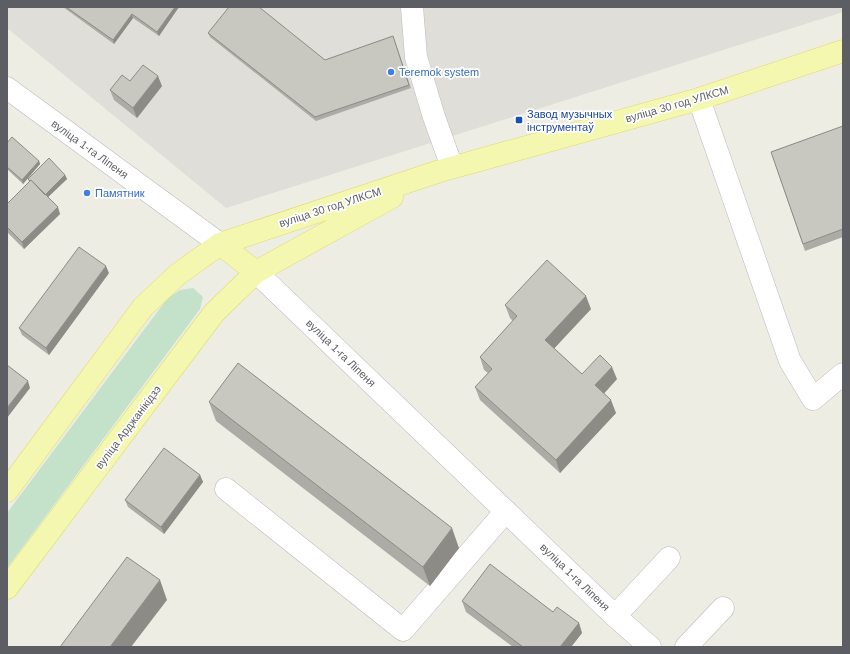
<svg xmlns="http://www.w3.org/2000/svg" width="850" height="654" font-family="Helvetica,sans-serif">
<rect width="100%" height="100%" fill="#edede4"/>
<!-- industrial -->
<path fill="#dfded8" d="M 7,7 L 843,7 L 843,12 L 226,208 L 7,28 Z"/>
<!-- green -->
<path fill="#c3e2c9" d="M 193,288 L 203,297 L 200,309 L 7,568 L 7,513 L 167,299 L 180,290 Z"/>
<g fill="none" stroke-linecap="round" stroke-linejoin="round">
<!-- minor casing -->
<g stroke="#b9babf" stroke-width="23">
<path id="minor" d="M 412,7 L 416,57 L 434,117 L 452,167
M 7,88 L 220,244
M 699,99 L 790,361 L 813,399 L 843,374
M 256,272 L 615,616 L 650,647
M 226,489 L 403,630 L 506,511
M 615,616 L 669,558
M 686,647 L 723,608"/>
</g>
<!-- major casing -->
<g stroke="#e4da66" stroke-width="23">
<path id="major" d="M 220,244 L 256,272
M 7,491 L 143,307 L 177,275 L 220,244 L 440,171 L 699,99 L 843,51
M 7,588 L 214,313 L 256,272 L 392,197"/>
</g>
<!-- minor -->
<use href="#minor" stroke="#fff" stroke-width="22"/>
<!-- major -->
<use href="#major" stroke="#f4f7af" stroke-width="22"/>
</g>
<!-- wall -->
<path fill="#acaba5" d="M 63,7 L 179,7 L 159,36 L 133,18 L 114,44 Z
M 208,33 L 325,60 L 393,36 L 411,88 L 316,121 L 210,37 Z
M 162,86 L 137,118 L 114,100 L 110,90 Z
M 843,126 L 843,237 L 805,251 L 771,152 Z
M 7,143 L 39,161 L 40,164 L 23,184 L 7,169 Z
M 65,175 L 67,179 L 48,197 L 60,214 L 24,249 L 7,232 L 7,204 L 29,182 L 28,179 Z
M 109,273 L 49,355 L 22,335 L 19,328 Z
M 505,305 L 591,309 L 554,348 L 582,374 L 617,379 L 604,393 L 616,413 L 560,473 L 480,400 L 475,387 L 488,373 L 484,370 L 480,357 L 513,321 L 510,318 Z
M 209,402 L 459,548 L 430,586 L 216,421 Z
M 200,475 L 203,482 L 164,534 L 128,507 L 125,500 Z
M 462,601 L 553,612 L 579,623 L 582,633 L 571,647 L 513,647 L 466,612 Z"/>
<!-- shaded-wall -->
<path fill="#8c8b86" d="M 175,7 L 179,7 L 159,36 L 157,32 Z
M 132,14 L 133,18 L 114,44 L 113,40 Z
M 158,76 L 162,86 L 137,118 L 133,108 Z
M 39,161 L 40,164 L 23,184 L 22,180 Z
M 65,175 L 67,179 L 46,199 L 44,196 Z
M 58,207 L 60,214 L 24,249 L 22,242 Z
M 106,266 L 109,273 L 49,355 L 46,348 Z
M 586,296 L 591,309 L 550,353 L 545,340 Z
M 612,367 L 617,379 L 600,398 L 595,385 Z
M 28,381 L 30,388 L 7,418 L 7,408 Z
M 611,400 L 616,413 L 560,473 L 556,460 Z
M 200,475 L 203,482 L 164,534 L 161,527 Z
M 452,528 L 459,548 L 430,586 L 423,567 Z
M 160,580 L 167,600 L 131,647 L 110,647 Z
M 579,623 L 582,633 L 571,647 L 560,647 Z"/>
<!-- building -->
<path fill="#c8c7c0" stroke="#8c8b86" d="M 66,7 L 175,7 L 157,32 L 132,14 L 113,40 Z
M 229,7 L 259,7 L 325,60 L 393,36 L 409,85 L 315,117 L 208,33 Z
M 143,65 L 158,76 L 133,108 L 110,90 L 122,75 L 130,81 Z
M 843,126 L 843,229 L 803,244 L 771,152 Z
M 12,137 L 39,161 L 22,180 L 7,167 L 7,143 Z
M 49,158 L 65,175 L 45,195 L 31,180 L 30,181 L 28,179 Z
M 31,180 L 58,207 L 22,242 L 7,227 L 7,204 Z
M 79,247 L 106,266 L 46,348 L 19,328 Z
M 547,260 L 586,296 L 545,340 L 582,374 L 600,355 L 612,367 L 595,385 L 611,400 L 556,460 L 475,387 L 492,369 L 480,357 L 517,316 L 505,305 Z
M 238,363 L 452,528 L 423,567 L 209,402 Z
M 7,365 L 28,381 L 7,408 Z
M 164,448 L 200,475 L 161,527 L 125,500 Z
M 127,557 L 160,580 L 110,647 L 60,647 Z
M 490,564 L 553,612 L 557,607 L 579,623 L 560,647 L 523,647 L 462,601 Z"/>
<!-- markers -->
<g fill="#3f7fe0" stroke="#fff" stroke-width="1.5">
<circle cx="391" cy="72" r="4"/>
<circle cx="87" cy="193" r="4"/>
</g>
<rect fill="#1a4fb4" stroke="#fff" stroke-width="1.5" x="515" y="116" width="8" height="8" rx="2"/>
<g text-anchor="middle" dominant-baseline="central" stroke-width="3.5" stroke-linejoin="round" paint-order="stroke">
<!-- shop labels -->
<g font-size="11" fill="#366cbe" stroke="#fff" text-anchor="start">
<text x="399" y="72">Teremok system</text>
<text x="95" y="193">Памятник</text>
</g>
<!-- street labels -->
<g font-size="11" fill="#5c5e63" stroke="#fff">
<text transform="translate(677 104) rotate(-16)">вуліца 30 год УЛКСМ</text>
<text transform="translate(90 149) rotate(36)">вуліца 1-га Ліпеня</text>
<text transform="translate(330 207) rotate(-18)">вуліца 30 год УЛКСМ</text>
<text transform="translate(341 353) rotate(44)">вуліца 1-га Ліпеня</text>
<text transform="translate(128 427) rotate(-53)">вуліца Арджанікідзэ</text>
<text transform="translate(575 577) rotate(44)">вуліца 1-га Ліпеня</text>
</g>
<!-- transit labels -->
<g font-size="11" fill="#164399" stroke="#fff" text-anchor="start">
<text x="527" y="114">Завод музычных<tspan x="527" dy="13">інструментаў</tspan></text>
</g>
</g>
<!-- border -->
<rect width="850" height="654" fill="none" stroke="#5c5e63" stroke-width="16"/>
</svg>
